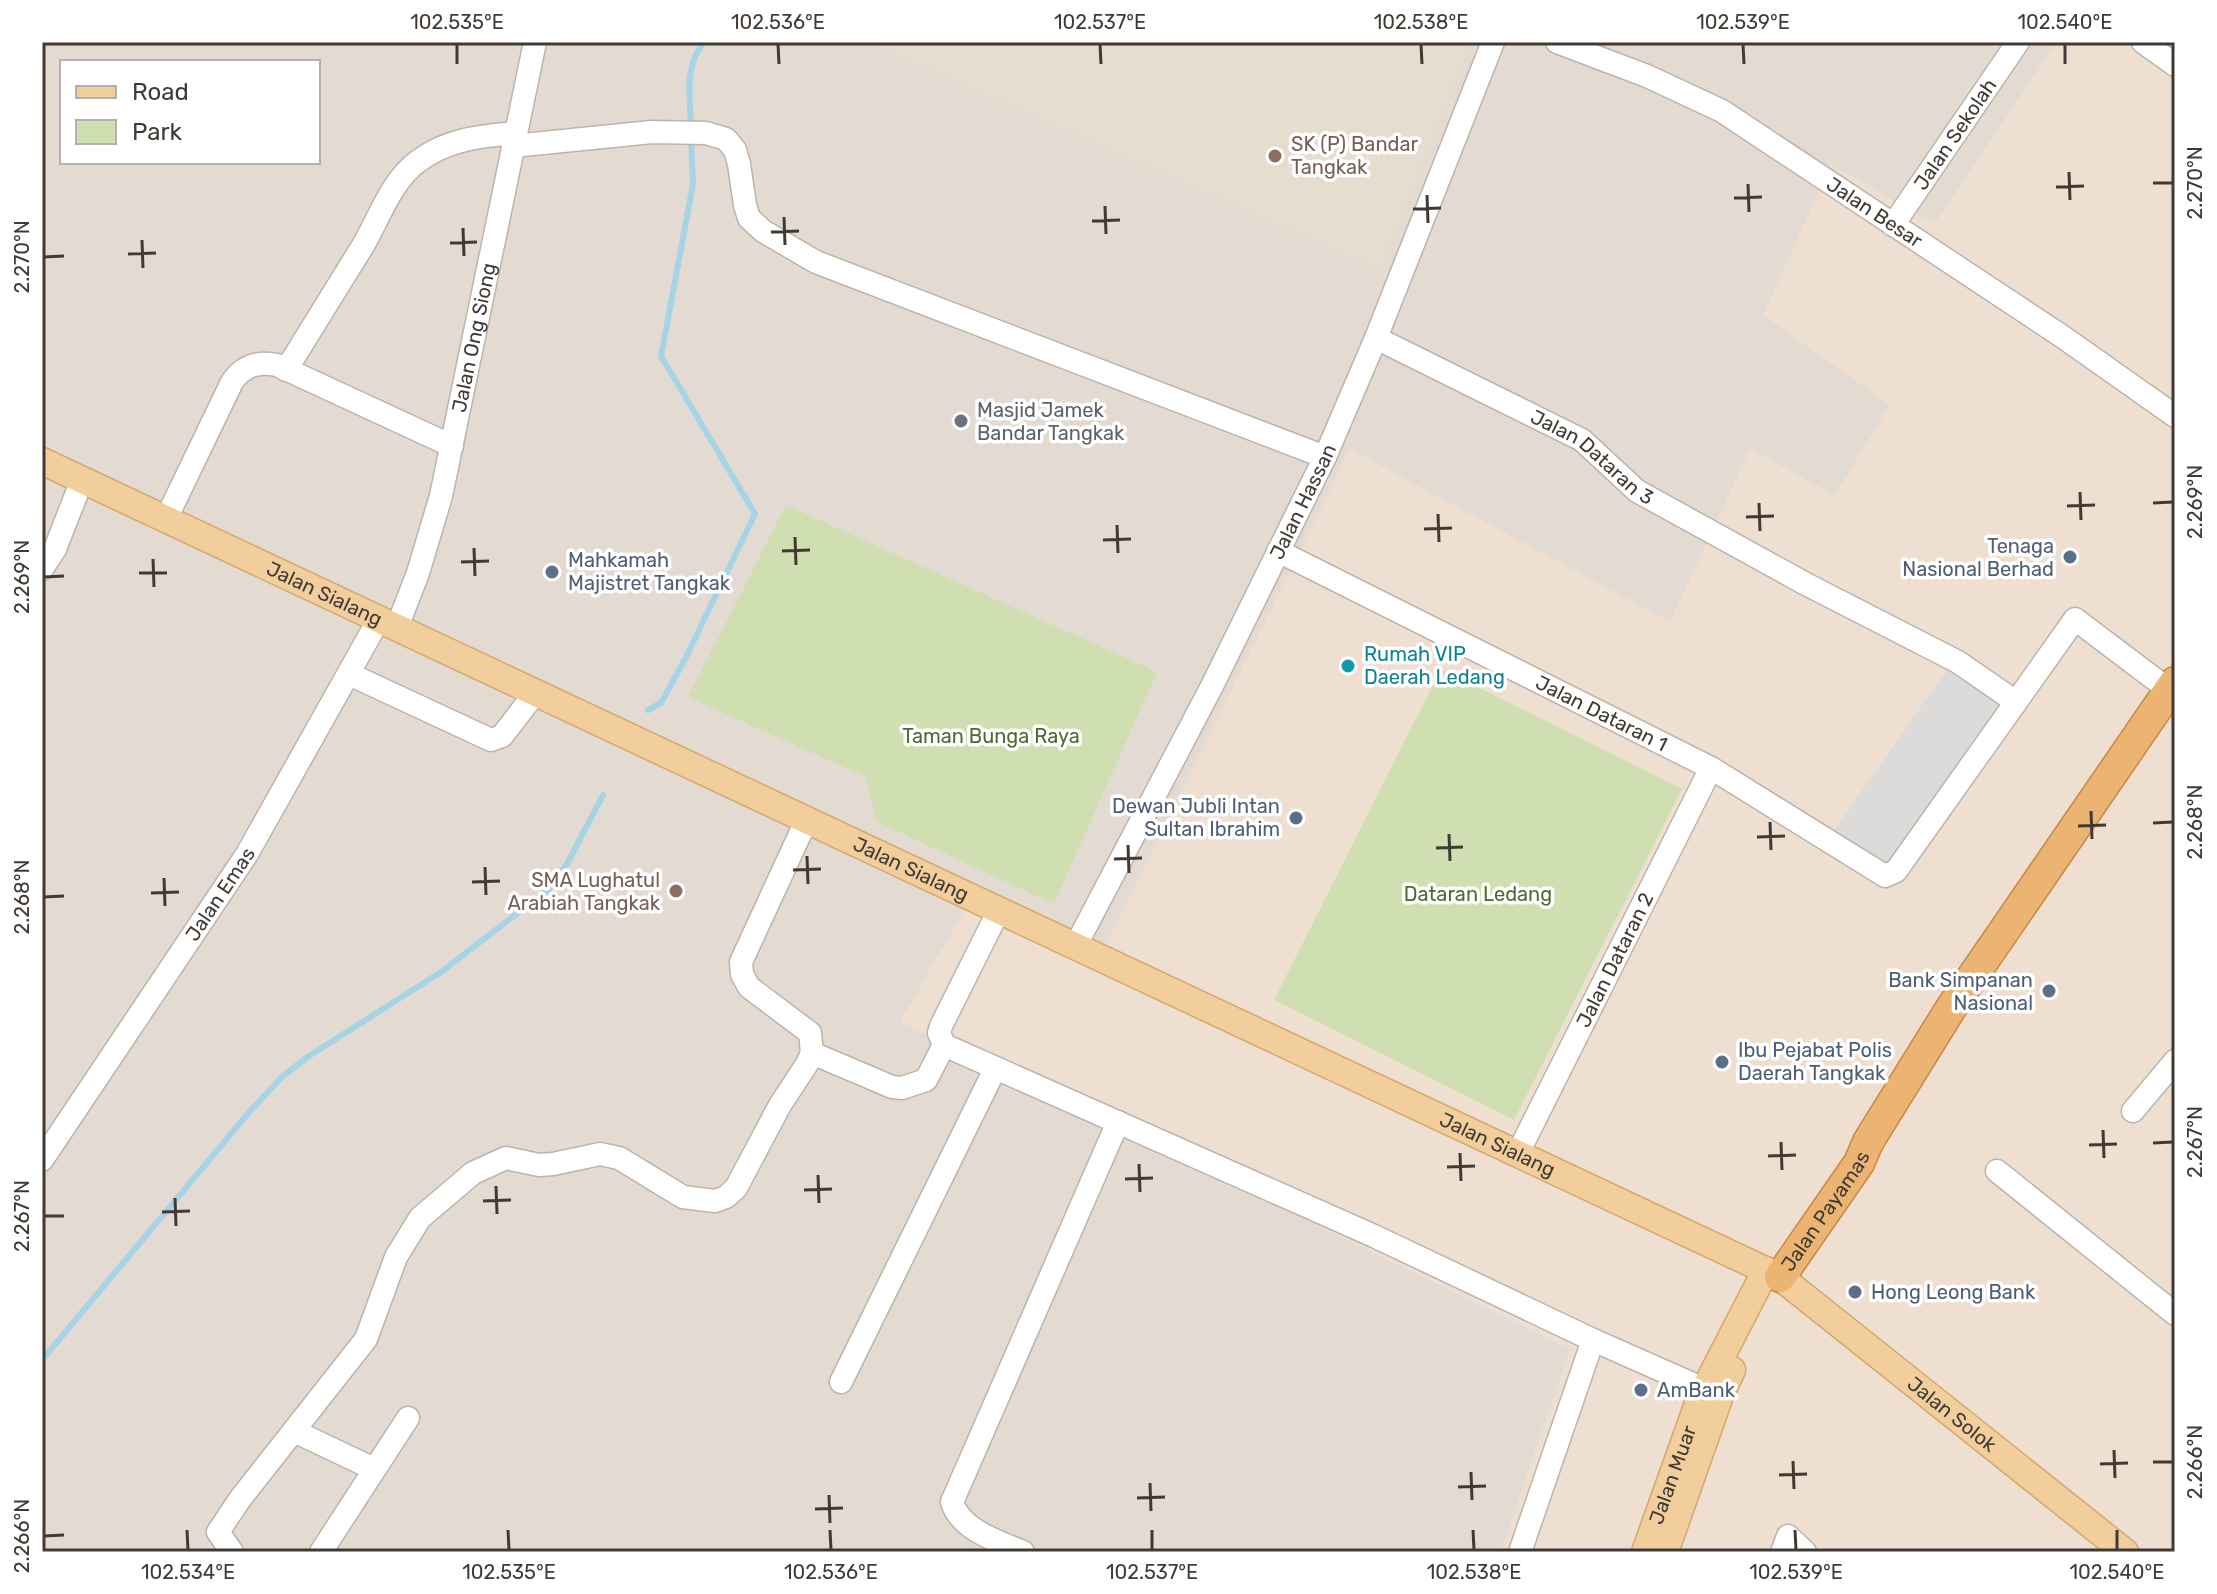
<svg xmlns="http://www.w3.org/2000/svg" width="2217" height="1594" font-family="Rubik,sans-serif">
<rect width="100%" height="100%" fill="#efeae4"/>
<!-- residential -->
<path fill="#e3dbd2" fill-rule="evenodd" d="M 42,42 L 2175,42 L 2175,1552 L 42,1552 ZM 62,62 L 318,62 L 318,162 L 62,162 Z"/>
<!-- commercial -->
<path fill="#efdfd1" d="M 2057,42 L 2175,42 L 2175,1552 L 1501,1552 L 1570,1349 L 900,1022 L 975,891 L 1102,953 L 1350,449 L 1670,622 L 1750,449 L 1835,495 L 1890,405 L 1763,315 L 1831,165 L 1935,223 Z"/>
<!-- education -->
<path fill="#e7ddcf" d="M 869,42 L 1470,42 L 1380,269 Z"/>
<!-- green -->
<path fill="#d0dfb1" d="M 786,505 L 1157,672 L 1054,904 L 877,822 L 866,777 L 688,697 Z
M 1441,669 L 1682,789 L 1514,1120 L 1274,1000 Z"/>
<!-- parking -->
<path fill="#dddbd9" d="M 1953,661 L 2008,697 L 1888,872 L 1828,839 Z"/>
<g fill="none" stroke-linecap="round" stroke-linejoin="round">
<!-- stream -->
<path stroke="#a6d4e6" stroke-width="6" d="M 691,127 C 690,97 684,66 704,42
M 648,710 L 661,703 L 685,659 L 755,514 L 661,356 L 693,184 L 691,138
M 42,1360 L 250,1111 L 283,1076 L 309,1056 L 441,972 L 549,889 L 567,864 L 603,795"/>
<!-- minor casing -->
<g stroke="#bcb4ab" stroke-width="25">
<g id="minor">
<path id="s1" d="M 1557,42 L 1647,76 L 1722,111 L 2063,337 L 2175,416"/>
<path d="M 2143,42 L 2175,65"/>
<path d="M 513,146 L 652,132 L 706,133 L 726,139 L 735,150 L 739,164 L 745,205 L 749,218 L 763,231 L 816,262 L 1325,457"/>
<path id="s2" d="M 1893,225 L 2018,42"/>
<path id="s3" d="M 1376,338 L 1582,440 L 1637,491 L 1804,583 L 1958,662 L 2016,702"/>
<path d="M 286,370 C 312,328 338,286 364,244 C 380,216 391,182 417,162 C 447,139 481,136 516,133"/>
<path d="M 166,519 L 232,382 C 243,366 257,361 277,365 L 452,446"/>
<path id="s4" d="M 1278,551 L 1711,768 L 1885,876 L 1896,871 L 2075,619 L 2169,690"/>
<path d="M 42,569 L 55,549 L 82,480"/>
<path id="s5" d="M 397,627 L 418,573 L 441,496 L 535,42"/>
<path d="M 349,674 L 491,740 L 502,736 L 536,692"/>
<path d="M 999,910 L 941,1026 L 939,1033 L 944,1045 L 1374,1236 L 1593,1340 L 1704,1389"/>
<path id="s6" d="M 1076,945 L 1212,686 L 1325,457 L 1376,338 L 1493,42"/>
<path d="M 812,1053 L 892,1087 L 902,1088 L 926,1080 L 944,1045"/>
<path d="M 2133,1111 L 2175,1061"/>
<path id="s7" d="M 1518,1153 L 1711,768"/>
<path id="s8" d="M 42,1160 L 247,854 L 379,619"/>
<path d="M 1997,1171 L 2175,1314"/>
<path d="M 841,1382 L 995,1069"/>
<path d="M 294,1431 L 374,1469"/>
<path d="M 232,1552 L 218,1532 L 240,1499 L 366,1339 L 396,1257 L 420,1218 L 473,1173 L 506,1158 L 539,1165 L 553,1164 L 600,1154 L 619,1158 L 683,1197 L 715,1201 L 726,1197 L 736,1188 L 780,1105 L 807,1064 L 812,1053 L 810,1033 L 749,987 L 742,974 L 741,962 L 807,819"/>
<path d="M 321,1552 L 408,1418"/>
<path d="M 1023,1552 C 999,1542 960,1530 952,1502 L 1118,1122"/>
<path d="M 1520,1552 L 1593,1340"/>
<path d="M 1782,1552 L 1788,1536 L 1805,1552"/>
</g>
</g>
<!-- major casing -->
<g stroke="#d3a86e" stroke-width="29">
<g id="major">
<path id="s9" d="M 42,461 L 1780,1277 L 2125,1552"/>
<path id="s10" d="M 1645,1552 L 1700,1398 L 1766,1270"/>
<path d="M 1665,1552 L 1720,1396 L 1732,1370"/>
</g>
</g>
<!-- highway casing -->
<g stroke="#c98744" stroke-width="33">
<g id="highway">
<path id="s11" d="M 1780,1277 L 1859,1163 L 1868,1142 L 1951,1008 L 2175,682"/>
</g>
</g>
<!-- minor -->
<use href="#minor" stroke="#fff" stroke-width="22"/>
<!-- major -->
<use href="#major" stroke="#f1ce9b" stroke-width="26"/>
<!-- highway -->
<use href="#highway" stroke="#ecb472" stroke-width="30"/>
</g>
<!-- ticks -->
<path fill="none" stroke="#413a34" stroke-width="3" d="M 457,44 L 457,64M 778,44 L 779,64M 1100,44 L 1101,64M 1421,44 L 1422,64M 1743,44 L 1744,64M 2065,44 L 2065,64M 2069,172 L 2070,200M 2153,183 L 2173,183M 1748,184 L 1749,212M 2056,187 L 2084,186M 1427,195 L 1428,223M 1734,198 L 1762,197M 1105,206 L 1106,234M 1413,209 L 1441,208M 784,217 L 785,245M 1092,221 L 1120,220M 463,228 L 464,256M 771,232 L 799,231M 142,240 L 143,268M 450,243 L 477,242M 128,254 L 156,253M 44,257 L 64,256M 2080,492 L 2081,520M 1759,503 L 1760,531M 2153,503 L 2173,502M 2067,506 L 2095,505M 1438,514 L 1439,542M 1746,517 L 1774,516M 1117,525 L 1118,553M 1424,529 L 1452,528M 795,537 L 796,565M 1103,540 L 1131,539M 474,548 L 475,576M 782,551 L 810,550M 153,559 L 154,587M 461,562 L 489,561M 139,573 L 167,573M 44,577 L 64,576M 2091,811 L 2092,839M 1770,822 L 1771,850M 2153,823 L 2173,822M 2078,826 L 2106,825M 1449,834 L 1450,861M 1757,837 L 1785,836M 1128,845 L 1129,873M 1436,848 L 1463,847M 807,856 L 808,884M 1114,859 L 1142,858M 485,867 L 486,895M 793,870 L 821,869M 164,878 L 165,906M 472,882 L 500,881M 151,893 L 179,892M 44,897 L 64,896M 2103,1130 L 2104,1158M 1781,1142 L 1782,1170M 2153,1143 L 2173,1142M 2089,1145 L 2117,1144M 1460,1153 L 1461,1181M 1768,1156 L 1796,1155M 1139,1164 L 1140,1192M 1447,1167 L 1475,1166M 818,1175 L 819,1203M 1125,1179 L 1153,1178M 496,1186 L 497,1214M 804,1190 L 832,1189M 175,1198 L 176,1226M 483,1201 L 511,1200M 162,1212 L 190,1211M 44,1216 L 64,1216M 2114,1450 L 2115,1478M 1793,1461 L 1794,1489M 2153,1462 L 2173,1462M 2100,1464 L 2128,1463M 1471,1472 L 1472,1500M 1779,1475 L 1807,1474M 1150,1483 L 1151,1511M 1458,1487 L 1486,1486M 829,1495 L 830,1523M 1137,1498 L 1165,1497M 815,1509 L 843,1508M 187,1530 L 188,1550M 508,1530 L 509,1550M 830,1530 L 831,1550M 1152,1530 L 1152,1550M 1473,1530 L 1474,1550M 1795,1530 L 1796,1550M 2117,1530 L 2117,1550M 44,1536 L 64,1535"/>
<!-- markers -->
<g fill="#8d6e63" stroke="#fff" stroke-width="3">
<circle cx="1275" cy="156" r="8"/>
<circle cx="676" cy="891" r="8"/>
</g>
<circle fill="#6b7280" stroke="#fff" stroke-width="3" cx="961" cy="421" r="8"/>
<g fill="#5c6f8a" stroke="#fff" stroke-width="3">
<circle cx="2070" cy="557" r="8"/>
<circle cx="552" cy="572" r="8"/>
<circle cx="1296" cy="818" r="8"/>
<circle cx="2049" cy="991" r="8"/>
<circle cx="1722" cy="1062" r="8"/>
<circle cx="1855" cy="1292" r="8"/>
<circle cx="1641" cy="1390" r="8"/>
</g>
<circle fill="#0f9aa8" stroke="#fff" stroke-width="3" cx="1348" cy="666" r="8"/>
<g text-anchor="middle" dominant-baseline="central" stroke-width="7" stroke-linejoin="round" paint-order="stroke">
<!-- street labels -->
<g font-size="20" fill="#413a34" stroke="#fff">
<text stroke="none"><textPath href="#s2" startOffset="110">Jalan Sekolah</textPath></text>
<text stroke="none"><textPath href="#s1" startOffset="362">Jalan Besar</textPath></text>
<text stroke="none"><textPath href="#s5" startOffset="300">Jalan Ong Siong</textPath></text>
<text stroke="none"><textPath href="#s3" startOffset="248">Jalan Dataran 3</textPath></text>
<text stroke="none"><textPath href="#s6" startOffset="498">Jalan Hassan</textPath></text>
<text stroke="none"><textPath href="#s9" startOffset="312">Jalan Sialang</textPath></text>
<text stroke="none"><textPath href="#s4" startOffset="362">Jalan Dataran 1</textPath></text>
<text stroke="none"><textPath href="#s9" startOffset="960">Jalan Sialang</textPath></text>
<text stroke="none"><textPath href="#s8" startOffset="320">Jalan Emas</textPath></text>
<text stroke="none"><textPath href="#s7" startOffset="216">Jalan Dataran 2</textPath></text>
<text stroke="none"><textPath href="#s9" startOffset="1608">Jalan Sialang</textPath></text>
<text stroke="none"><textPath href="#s11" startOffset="80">Jalan Payamas</textPath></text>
<text stroke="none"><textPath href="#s9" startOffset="2140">Jalan Solok</textPath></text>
<text stroke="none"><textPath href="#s10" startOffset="82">Jalan Muar</textPath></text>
</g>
<!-- education labels -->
<g font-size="20" fill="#785e54" stroke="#fff" text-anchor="start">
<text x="1291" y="144">SK (P) Bandar<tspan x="1291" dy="23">Tangkak</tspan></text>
<text x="660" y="880" text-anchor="end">SMA Lughatul<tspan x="660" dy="23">Arabiah Tangkak</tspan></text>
</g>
<!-- worship labels -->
<g font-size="20" fill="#5b616d" stroke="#fff" text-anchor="start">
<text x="977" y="410">Masjid Jamek<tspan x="977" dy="23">Bandar Tangkak</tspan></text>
</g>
<!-- service labels -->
<g font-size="20" fill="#4e5e75" stroke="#fff" text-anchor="start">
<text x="2054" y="546" text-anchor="end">Tenaga<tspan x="2054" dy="23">Nasional Berhad</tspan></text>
<text x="568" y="560">Mahkamah<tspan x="568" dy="23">Majistret Tangkak</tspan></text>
<text x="1280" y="806" text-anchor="end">Dewan Jubli Intan<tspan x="1280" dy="23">Sultan Ibrahim</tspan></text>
<text x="2033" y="980" text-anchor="end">Bank Simpanan<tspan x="2033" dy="23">Nasional</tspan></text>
<text x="1738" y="1050">Ibu Pejabat Polis<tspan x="1738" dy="23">Daerah Tangkak</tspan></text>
<text x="1871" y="1292">Hong Leong Bank</text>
<text x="1657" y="1390">AmBank</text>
</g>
<!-- culture labels -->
<g font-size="20" fill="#0d838f" stroke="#fff" text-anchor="start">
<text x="1364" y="654">Rumah VIP<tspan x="1364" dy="23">Daerah Ledang</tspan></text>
</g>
<!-- park labels -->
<g font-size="20" fill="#4d6a30" stroke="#fff">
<text x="991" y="736">Taman Bunga Raya</text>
<text x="1478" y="894">Dataran Ledang</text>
</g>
</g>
<!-- border -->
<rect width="2217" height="1594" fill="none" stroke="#ffffff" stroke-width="88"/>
<!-- legend -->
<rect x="60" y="60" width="260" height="104" fill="#ffffff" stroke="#b3b0ae" stroke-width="2"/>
<rect x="76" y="86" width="40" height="12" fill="#f1ce9b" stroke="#b3b0ae" stroke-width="2"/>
<text x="132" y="100" font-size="24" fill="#413a34">Road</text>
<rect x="76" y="120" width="40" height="24" fill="#d0dfb1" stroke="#b3b0ae" stroke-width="2"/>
<text x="132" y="140" font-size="24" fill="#413a34">Park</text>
<rect x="44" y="44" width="2129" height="1506" fill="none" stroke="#413a34" stroke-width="3"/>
<g font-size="20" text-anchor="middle" fill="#413a34">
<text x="457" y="29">102.535°E</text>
<text x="778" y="29">102.536°E</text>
<text x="1100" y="29">102.537°E</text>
<text x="1421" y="29">102.538°E</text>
<text x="1743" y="29">102.539°E</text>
<text x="2065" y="29">102.540°E</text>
<text transform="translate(2195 183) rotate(-90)" y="7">2.270°N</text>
<text transform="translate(22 257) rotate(-90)" y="7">2.270°N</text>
<text transform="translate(2195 502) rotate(-90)" y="7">2.269°N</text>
<text transform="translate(22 577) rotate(-90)" y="7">2.269°N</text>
<text transform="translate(2195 822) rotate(-90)" y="7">2.268°N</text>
<text transform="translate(22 897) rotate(-90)" y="7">2.268°N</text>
<text transform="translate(2195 1142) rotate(-90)" y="7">2.267°N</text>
<text transform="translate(22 1216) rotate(-90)" y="7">2.267°N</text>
<text transform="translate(2195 1462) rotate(-90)" y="7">2.266°N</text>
<text transform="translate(22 1536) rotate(-90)" y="7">2.266°N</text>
<text x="188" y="1579">102.534°E</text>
<text x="509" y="1579">102.535°E</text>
<text x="831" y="1579">102.536°E</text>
<text x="1152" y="1579">102.537°E</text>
<text x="1474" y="1579">102.538°E</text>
<text x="1796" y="1579">102.539°E</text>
<text x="2117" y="1579">102.540°E</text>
</g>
</svg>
